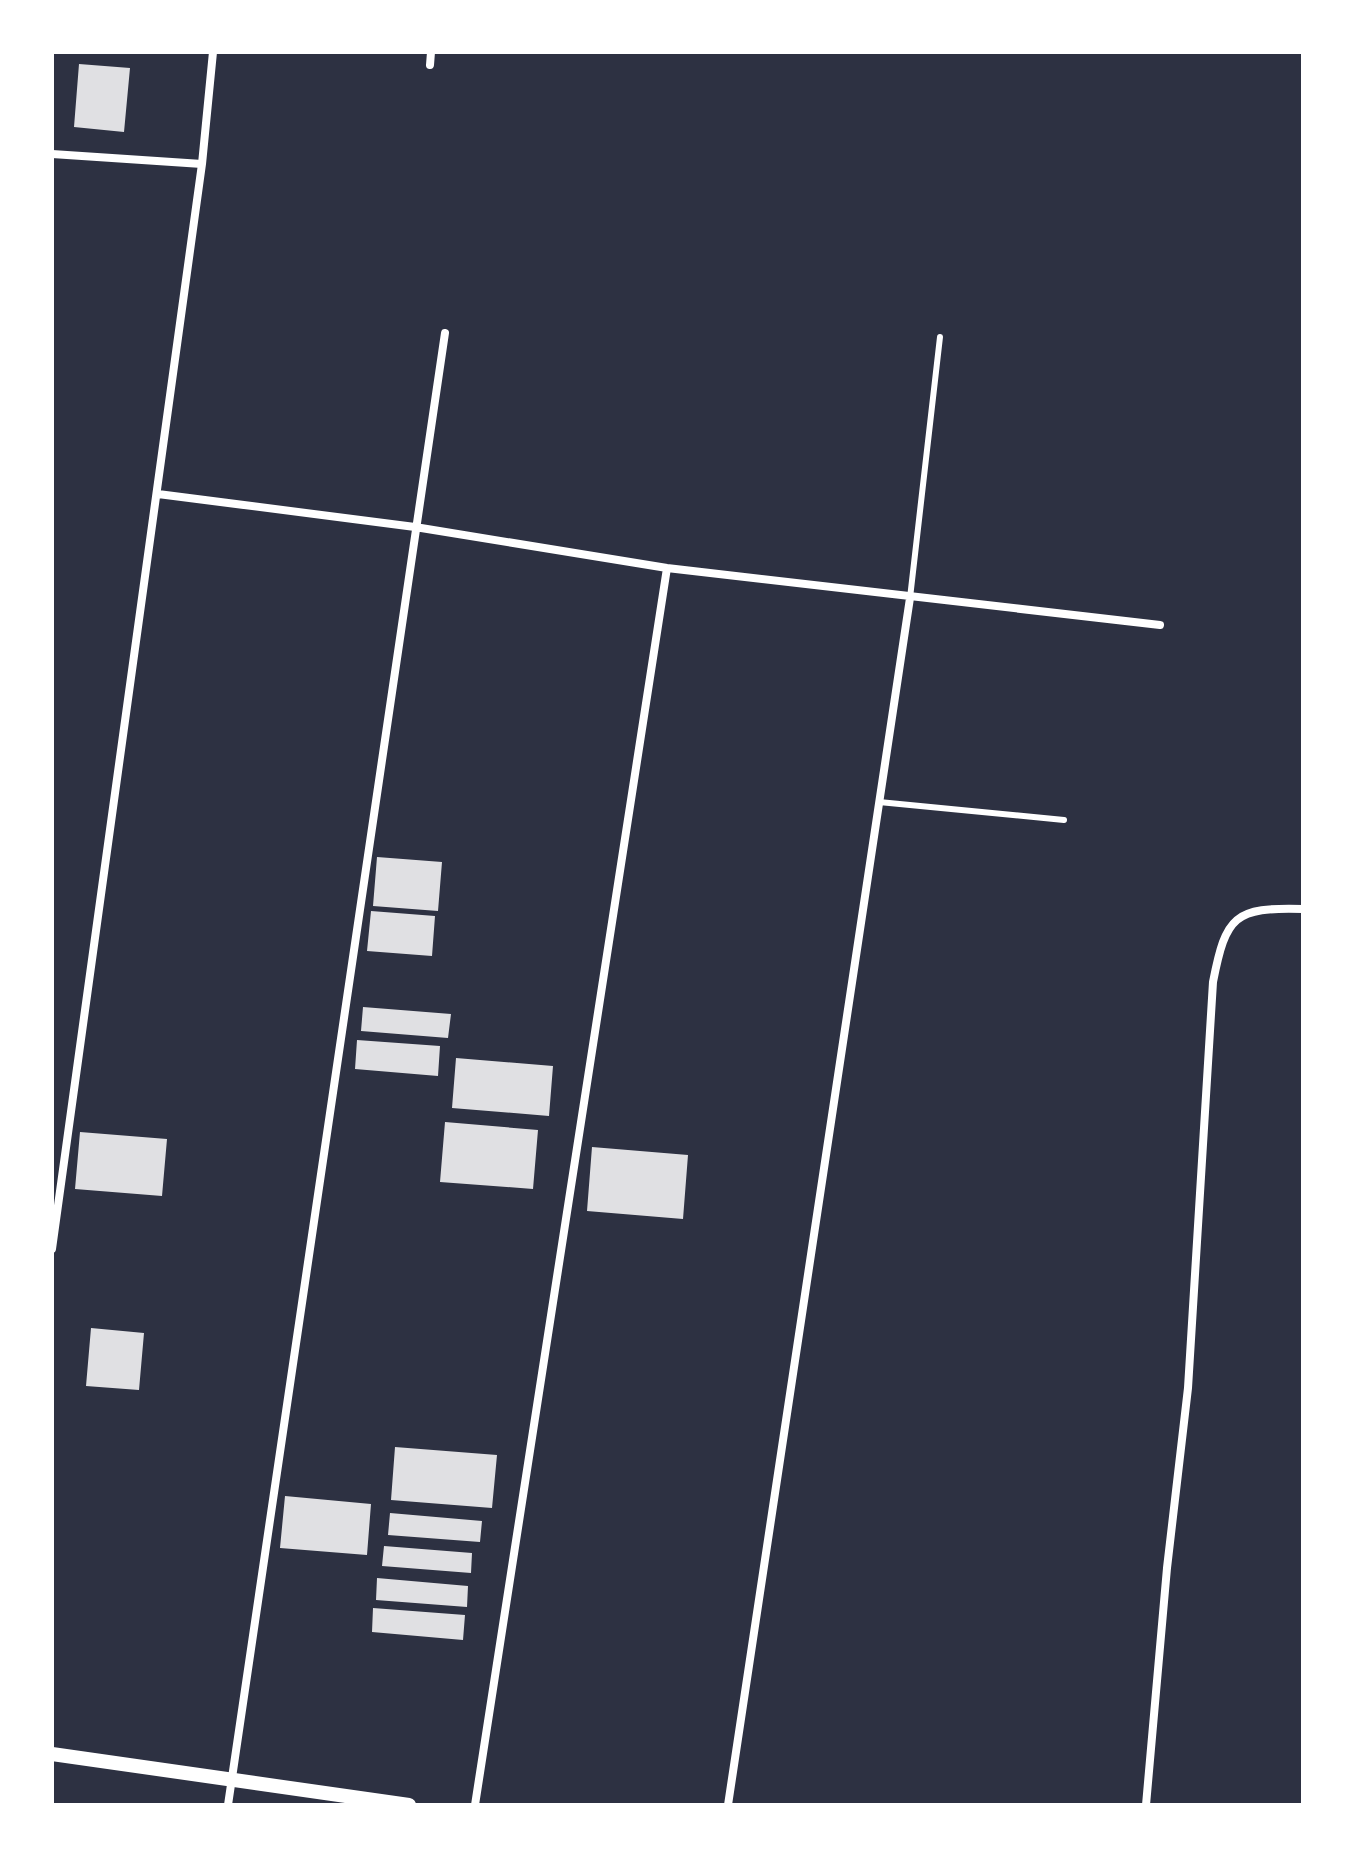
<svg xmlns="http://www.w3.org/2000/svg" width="1355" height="1857" font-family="Signika,sans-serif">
<rect width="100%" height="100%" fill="#2d3142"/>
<!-- building -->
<path fill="#e0e0e3" d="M 79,64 L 130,68 L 124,132 L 74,127 Z
M 377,857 L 442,862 L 438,911 L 373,906 Z
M 371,911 L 435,916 L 432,956 L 367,951 Z
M 363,1007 L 451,1014 L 448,1038 L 361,1031 Z
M 357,1040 L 440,1046 L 438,1076 L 355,1069 Z
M 456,1058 L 553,1066 L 549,1116 L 452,1108 Z
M 445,1122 L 538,1130 L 533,1189 L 440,1182 Z
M 80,1132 L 167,1139 L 162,1196 L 75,1189 Z
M 592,1147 L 688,1155 L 683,1219 L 587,1211 Z
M 91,1328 L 144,1333 L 139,1390 L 86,1386 Z
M 395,1447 L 497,1455 L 492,1508 L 391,1500 Z
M 285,1496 L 371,1504 L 367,1555 L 280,1548 Z
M 390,1513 L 482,1521 L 480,1542 L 388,1535 Z
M 384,1546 L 472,1553 L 471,1573 L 382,1566 Z
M 377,1578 L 468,1586 L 467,1607 L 376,1600 Z
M 373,1608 L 465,1615 L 463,1640 L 372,1632 Z"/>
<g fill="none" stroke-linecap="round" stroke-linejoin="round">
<!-- service -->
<path stroke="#fff" stroke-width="6" d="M 910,598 L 940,337
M 879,802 L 1064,820"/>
<!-- minor -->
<path stroke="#fff" stroke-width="8" d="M 430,65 L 431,52
M 52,154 L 202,164
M 158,494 L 415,527 L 667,568 L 1160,625
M 52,1249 L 202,164 L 213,52
M 228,1805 L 445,333
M 475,1805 L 667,568
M 728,1805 L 910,598
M 1146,1805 L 1167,1568 L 1188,1388 L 1213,982 C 1226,916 1234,907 1303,909"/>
<!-- tertiary -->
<path stroke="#fff" stroke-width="14" d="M 52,1754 L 409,1805"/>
</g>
<!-- border -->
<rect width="1355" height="1857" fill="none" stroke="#ffffff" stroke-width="108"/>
</svg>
